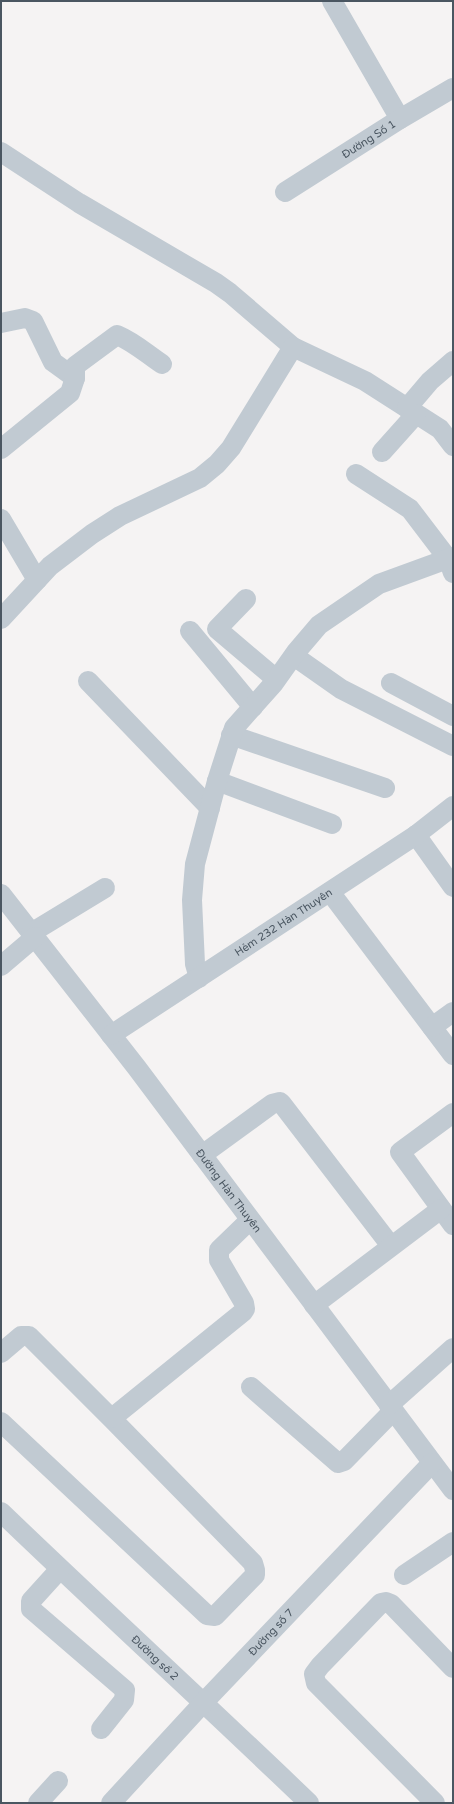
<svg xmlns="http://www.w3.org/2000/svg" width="454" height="1804" font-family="'Varela Round',sans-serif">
<rect width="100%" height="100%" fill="#f5f3f3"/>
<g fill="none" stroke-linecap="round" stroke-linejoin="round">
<!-- minor -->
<g stroke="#c1cad2" stroke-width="20">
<path d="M 332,1 L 400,119"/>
<path d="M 1,152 L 79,203 L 216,283 L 230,293 L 293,347 L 365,381 L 440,429 L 453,446"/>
<path id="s1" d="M 285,192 L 400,119 L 453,88"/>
<path d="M 1,323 L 25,318 L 33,321 L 53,362 L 75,378"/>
<path d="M 407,408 L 430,381 L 453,361"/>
<path d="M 1,449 L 70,393 L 75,378 L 75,366 L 117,335 C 134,342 147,354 162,364"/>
<path d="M 382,452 L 416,414"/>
<path d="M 356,474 L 410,509 L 448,559 L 453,573"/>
<path d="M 1,519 L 37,580"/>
<path d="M 246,599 L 217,629 L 276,679"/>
<path d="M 1,619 L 50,566 L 92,534 L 120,516 L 200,478 L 217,464 L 231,448 L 293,347"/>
<path d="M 190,631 L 253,707"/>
<path d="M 294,656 L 341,689 L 453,746"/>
<path d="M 88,681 L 210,808"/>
<path d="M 391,683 L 453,716"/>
<path d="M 231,735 L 385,788"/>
<path d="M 217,781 L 332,824"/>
<path d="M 416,835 L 453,887"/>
<path d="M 330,892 L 453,1055"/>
<path id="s2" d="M 1,894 L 137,1068 L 453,1490"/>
<path d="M 31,933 L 105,888"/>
<path d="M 1,966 L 35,937"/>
<path d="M 199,978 L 195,964 L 192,900 L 195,864 L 217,781 L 234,728 L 274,683 L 296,652 L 319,625 L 379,584 L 453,557"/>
<path d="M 432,1027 L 453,1012"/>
<path id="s3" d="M 111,1035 L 416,835 L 453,806"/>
<path d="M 453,1113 L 400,1152 L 453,1225"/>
<path d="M 202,1155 L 272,1104 L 280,1102 L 282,1104 L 391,1246"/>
<path d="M 314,1305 L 441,1209"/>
<path d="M 1,1353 L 21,1336 L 29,1336 L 113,1420 L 253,1563 L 255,1570 L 255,1575 L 215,1616 L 207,1615 L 1,1422"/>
<path d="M 251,1387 L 338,1463 L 344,1461 L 393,1411"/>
<path d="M 389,1405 L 453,1348"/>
<path d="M 112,1418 L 243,1312 L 245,1309 L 244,1303 L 219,1260 L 219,1250 L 250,1220"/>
<path id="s4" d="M 1,1512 C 103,1610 207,1705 309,1803"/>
<path d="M 60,1569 L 31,1601 L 31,1609 L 125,1690 L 124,1700 L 101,1729"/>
<path d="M 404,1575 L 453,1542"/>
<path d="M 38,1803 L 58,1781"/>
<path id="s5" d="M 111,1803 L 204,1702 L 432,1463"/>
<path d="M 435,1803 L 316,1683 L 314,1674 L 320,1666 L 381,1603 L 386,1602 L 391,1604 L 453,1668"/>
</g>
</g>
<g text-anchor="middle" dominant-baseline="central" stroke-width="3.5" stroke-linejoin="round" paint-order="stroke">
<!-- street labels -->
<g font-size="11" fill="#4a5661" stroke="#fff">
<text stroke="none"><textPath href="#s1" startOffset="99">Đường Số 1</textPath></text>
<text stroke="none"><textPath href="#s3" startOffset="206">Hẻm 232 Hàn Thuyên</textPath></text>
<text stroke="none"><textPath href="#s2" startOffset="374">Đường Hàn Thuyên</textPath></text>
<text stroke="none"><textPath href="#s5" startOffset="234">Đường số 7</textPath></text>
<text stroke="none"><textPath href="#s4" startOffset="212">Đường số 2</textPath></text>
</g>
</g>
<!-- border -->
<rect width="454" height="1804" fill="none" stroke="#4a5661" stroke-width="4"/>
</svg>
